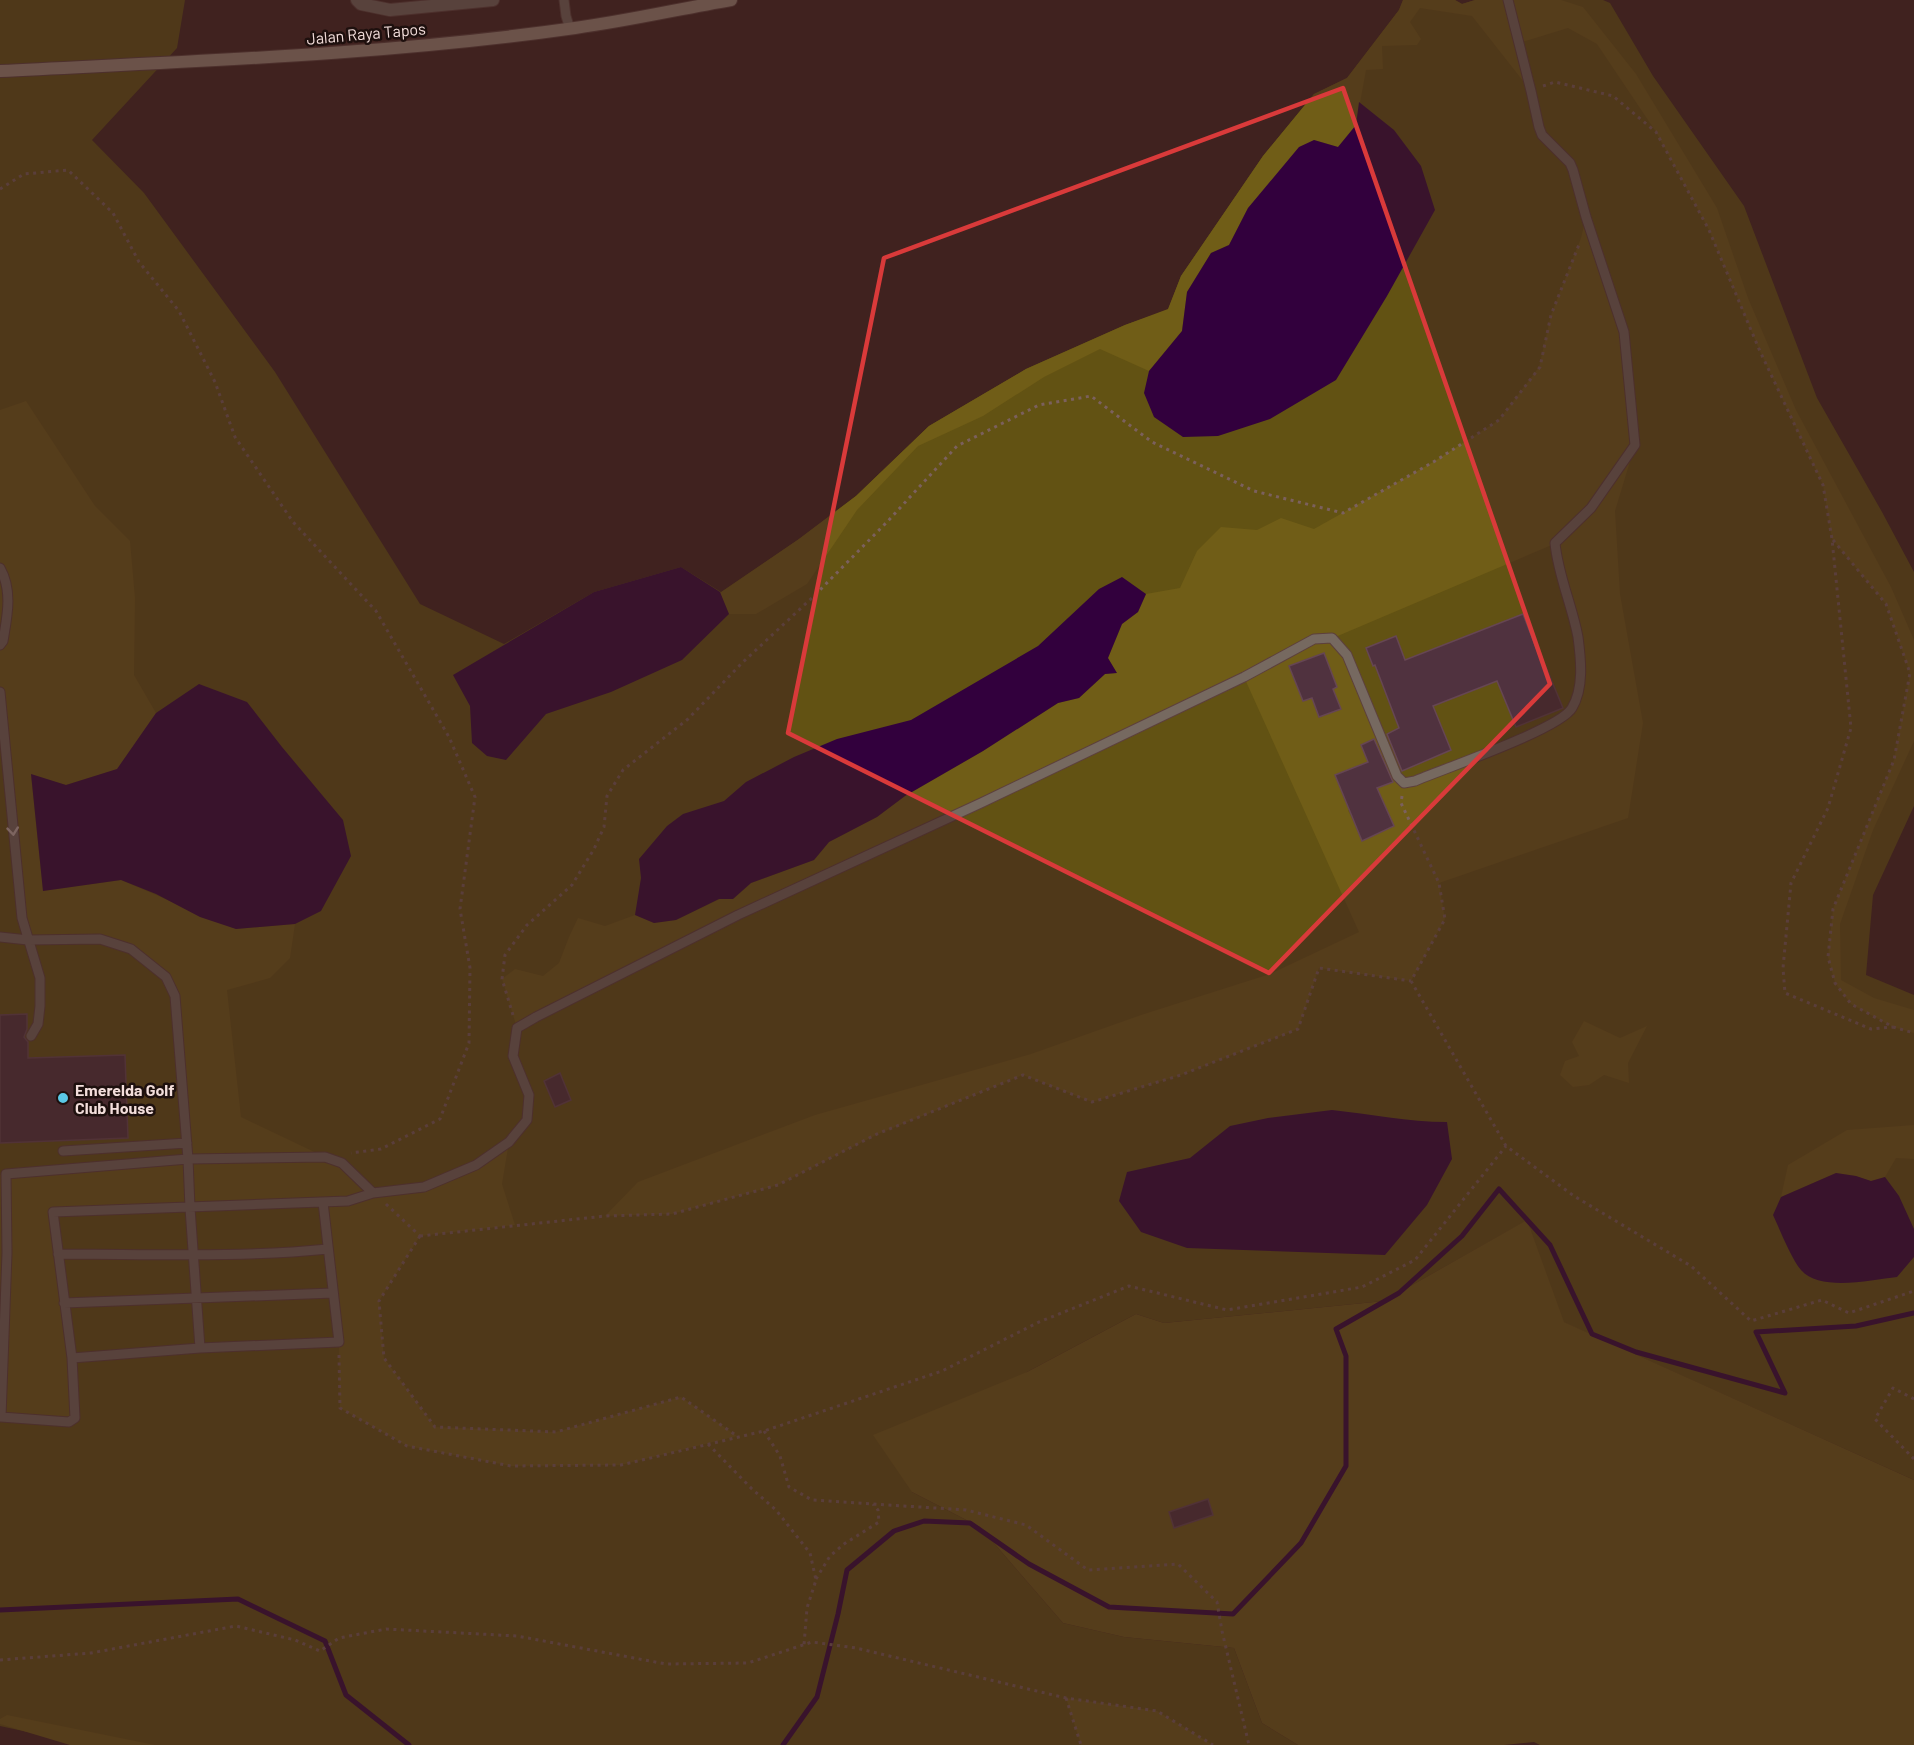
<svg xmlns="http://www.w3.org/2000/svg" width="1914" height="1745" font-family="Barlow,sans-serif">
<rect width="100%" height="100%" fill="#40221f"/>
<!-- green -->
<path fill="#625213" d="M 0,0 L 185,0 L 177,48 L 92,140 L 144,193 L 275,372 L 420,604 L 504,644 L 594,592 L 681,567 L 721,592 L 799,539 L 856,496 L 929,426 L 1026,369 L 1125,325 L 1168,310 L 1181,276 L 1263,156 L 1314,94 L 1347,78 L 1399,10 L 1403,0 L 1455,0 L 1462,4 L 1475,0 L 1603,0 L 1610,3 L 1653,76 L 1744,206 L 1817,398 L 1882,512 L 1914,572 L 1914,806 L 1873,895 L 1866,975 L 1914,995 L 1914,1480 L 1563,1322 L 1526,1221 L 1384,1301 L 1164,1323 L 1136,1314 L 1027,1372 L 912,1492 L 980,1527 L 1063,1623 L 1124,1637 L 1234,1648 L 1262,1723 L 1298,1745 L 88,1745 L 0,1726 Z"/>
<!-- forest -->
<path fill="#705d17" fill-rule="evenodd" d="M 1403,0 L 1455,0 L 1462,4 L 1475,0 L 1561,0 L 1583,7 L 1636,74 L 1717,208 L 1748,298 L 1796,410 L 1891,587 L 1914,640 L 1914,741 L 1873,830 L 1840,924 L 1841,980 L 1874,998 L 1914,1010 L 1914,1033 L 1893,1027 L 1851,1004 L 1835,983 L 1828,957 L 1833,909 L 1894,760 L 1910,673 L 1886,604 L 1832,539 L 1823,485 L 1759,349 L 1709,230 L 1656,132 L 1597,44 L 1568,28 L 1519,43 L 1531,91 L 1472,16 L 1420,8 L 1410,22 L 1421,39 L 1417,45 L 1382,46 L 1383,69 L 1366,70 L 1356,125 L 1338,147 L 1314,140 L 1248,208 L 1229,245 L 1211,253 L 1187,292 L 1182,331 L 1149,371 L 1100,349 L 1044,377 L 983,416 L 918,446 L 857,510 L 807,584 L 756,614 L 729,614 L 720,593 L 799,539 L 856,496 L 929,426 L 1026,369 L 1125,325 L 1168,309 L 1181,276 L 1263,156 L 1314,94 L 1347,78 L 1399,10 Z
M 1586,217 L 1624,332 L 1635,445 L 1615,511 L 1620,594 L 1643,723 L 1628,818 L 1439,883 L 1445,919 L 1411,981 L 1319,968 L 1298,1029 L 1181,1075 L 1092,1102 L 1023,1075 L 878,1134 L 778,1185 L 672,1214 L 605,1216 L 638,1182 L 815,1115 L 1031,1054 L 1141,1015 L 1270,974 L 1359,932 L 1244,677 L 865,856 L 517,1028 L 502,979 L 515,969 L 543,976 L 559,963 L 569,937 L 578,918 L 605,926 L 635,915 L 654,923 L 676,920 L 720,899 L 733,899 L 751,883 L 814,860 L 829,842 L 877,817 L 905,796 L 983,751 L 1058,703 L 1079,698 L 1105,674 L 1116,673 L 1108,658 L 1122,624 L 1138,612 L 1146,594 L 1180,588 L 1197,551 L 1221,527 L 1257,530 L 1281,518 L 1314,529 L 1435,461 L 1499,420 L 1539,367 L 1551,315 L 1581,238 ZM 1554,544 L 1580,663 L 1571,710 L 1541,730 L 1404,783 L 1347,655 L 1333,638 ZM 1323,653 L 1337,687 L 1303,701 L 1289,666 ZM 1382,756 L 1392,782 L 1345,801 L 1335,775 ZM 1380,796 L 1394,826 L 1362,840 L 1348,810 Z
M 26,401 L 95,506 L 130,541 L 135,598 L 134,675 L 156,713 L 118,769 L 66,785 L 31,775 L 43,891 L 121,880 L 236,929 L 295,924 L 290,958 L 270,978 L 227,990 L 241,1117 L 325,1157 L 342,1163 L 373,1193 L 424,1187 L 476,1165 L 509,1142 L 502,1184 L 515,1225 L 420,1236 L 379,1301 L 384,1358 L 435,1427 L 556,1432 L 681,1397 L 737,1436 L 621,1465 L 511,1466 L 407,1446 L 340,1408 L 339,1342 L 323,1203 L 53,1212 L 75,1418 L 0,1414 L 0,1175 L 188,1159 L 175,996 L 149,961 L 100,939 L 28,940 L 0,692 L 0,410 Z
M 1584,1021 L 1620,1038 L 1647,1026 L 1628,1063 L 1629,1083 L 1604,1075 L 1589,1085 L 1573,1087 L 1560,1075 L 1565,1061 L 1579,1056 L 1572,1042 Z
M 1914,1125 L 1914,1159 L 1896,1158 L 1885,1177 L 1871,1181 L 1856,1176 L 1836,1173 L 1781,1197 L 1788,1165 L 1847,1130 Z
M 1527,1220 L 1564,1322 L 1914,1480 L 1914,1745 L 1540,1745 L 1534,1742 L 1504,1745 L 1298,1745 L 1262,1723 L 1234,1648 L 1124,1637 L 1063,1623 L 980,1527 L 912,1492 L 873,1435 L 1027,1372 L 1136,1314 L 1164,1323 L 1384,1301 Z
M 1066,1698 L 1157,1711 L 1213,1745 L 1081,1745 Z
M 7,1715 L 155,1745 L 70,1745 L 0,1724 L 0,1719 Z"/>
<!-- water -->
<path fill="#32003d" d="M 1359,102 L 1394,130 L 1421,166 L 1435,210 L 1387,296 L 1336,380 L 1270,419 L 1218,436 L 1183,437 L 1154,417 L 1144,393 L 1149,371 L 1182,331 L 1187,292 L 1211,253 L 1229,245 L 1248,208 L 1299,147 L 1314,140 L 1338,147 L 1356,125 Z
M 681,567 L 720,592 L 729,614 L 682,660 L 611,692 L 546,714 L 506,760 L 487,756 L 472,743 L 470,706 L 453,675 L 594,592 Z
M 1122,577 L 1146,594 L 1138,612 L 1122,624 L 1108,658 L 1117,673 L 1105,674 L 1079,698 L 1058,703 L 983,751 L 905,796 L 877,817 L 829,842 L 814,860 L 751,883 L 733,899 L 719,899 L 676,920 L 654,923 L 635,915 L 641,878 L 639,859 L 667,826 L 683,814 L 724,801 L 746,782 L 794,757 L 837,739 L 911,720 L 1038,646 L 1099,589 Z
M 199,684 L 247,702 L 282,747 L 343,820 L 351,856 L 321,911 L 295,924 L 236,929 L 200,917 L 156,894 L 121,880 L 43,891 L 31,774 L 66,785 L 117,769 L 156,713 Z
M 1332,1110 C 1370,1114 1408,1122 1447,1122 L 1452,1159 L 1427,1205 L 1385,1255 L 1187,1248 L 1141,1232 L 1119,1201 L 1127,1172 L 1190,1158 L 1230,1126 L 1268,1118 Z
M 1836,1173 L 1856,1176 L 1871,1181 L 1885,1177 L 1899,1196 L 1914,1229 L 1914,1257 L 1897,1277 C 1871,1280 1820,1292 1801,1270 C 1791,1258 1780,1230 1773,1215 L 1781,1197 Z"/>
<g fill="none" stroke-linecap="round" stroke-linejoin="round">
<!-- stream -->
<path stroke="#32003d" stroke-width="5" d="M 0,1610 L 238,1599 L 325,1641 L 346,1695 L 409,1745
M 783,1745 L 817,1697 L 838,1614 L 847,1570 L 894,1531 L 924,1521 L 970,1523 L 1029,1564 L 1109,1607 L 1233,1614 L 1301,1543 L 1346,1466 L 1346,1356 L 1336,1329 L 1399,1293 L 1462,1236 L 1499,1189 L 1550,1245 L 1592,1334 L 1636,1352 L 1785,1393 L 1756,1332 L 1856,1326 L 1914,1313"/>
</g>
<!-- building -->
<path fill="#50323f" stroke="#664653" stroke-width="1.5" d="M 1523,614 L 1544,668 L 1546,667 L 1563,708 L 1516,727 L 1497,681 L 1433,706 L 1451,750 L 1402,771 L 1387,734 L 1399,728 L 1375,665 L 1373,666 L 1366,648 L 1396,636 L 1405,660 Z
M 1324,653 L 1337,687 L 1333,689 L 1341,709 L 1319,717 L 1312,698 L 1303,701 L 1289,666 Z
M 1374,739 L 1393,782 L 1377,788 L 1394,826 L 1362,841 L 1335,775 L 1368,762 L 1361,745 Z
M 27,1014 L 27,1029 L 24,1037 L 28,1042 L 28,1058 L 125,1055 L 128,1138 L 0,1143 L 0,1015 Z
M 560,1073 L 571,1100 L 555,1107 L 544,1081 Z
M 1208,1499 L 1213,1515 L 1174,1528 L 1169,1512 Z"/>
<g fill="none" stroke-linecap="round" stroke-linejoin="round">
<!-- service casing -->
<g stroke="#5d403d" stroke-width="11">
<path id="service" d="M 564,0 L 566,16 L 570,29
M 0,568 C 13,591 7,617 3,641 L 0,645
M 0,692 L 22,918 L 40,978 L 40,1006 L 38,1024 L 31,1036
M 0,937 L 28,940 L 100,939 L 131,949 L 166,977 L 175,996 L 188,1159 L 190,1208 L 200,1348
M 63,1151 L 187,1143
M 373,1193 L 342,1163 L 325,1157 L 188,1159 L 6,1174 L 7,1253 L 1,1417 L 69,1422 L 75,1418 L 72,1358 L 53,1212 L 348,1201 L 373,1193 L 424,1187 L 476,1165 L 509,1142 L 527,1120 L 529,1095 L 513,1056 L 517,1028 L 536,1017 L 738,915 L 981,803 L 1244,677 L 1314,639 L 1332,638 L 1347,655 L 1397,776 L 1404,783 L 1415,781 C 1443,769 1560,729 1572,708 C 1584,688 1581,660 1578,637 C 1572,605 1558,575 1555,543 L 1591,508 L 1635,445 L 1624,332 L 1586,217 L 1573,170 L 1570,163 L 1542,135 L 1539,127 L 1531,91 L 1508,0
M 58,1254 C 148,1254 239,1258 328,1249
M 64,1303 L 333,1293
M 72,1358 L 200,1348 L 339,1342 L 323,1202"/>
</g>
<!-- minor casing -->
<g stroke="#5d403d" stroke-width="14">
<path id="minor" d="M 357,0 L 361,4 L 390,10 L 493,0"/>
</g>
<!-- secondary casing -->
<g stroke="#5d403d" stroke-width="14">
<path id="secondary" d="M 0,71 C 192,61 385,55 575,28 C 627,21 679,9 731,0"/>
</g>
<!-- path -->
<path stroke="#7b605d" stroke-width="3" stroke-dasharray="3 4.5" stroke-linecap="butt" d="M 1543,86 L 1555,82 L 1613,96 L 1656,132 L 1709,230 L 1759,349 L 1823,485 L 1832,539 L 1851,728 L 1828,808 L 1791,883 L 1783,968 L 1785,993 L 1871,1029 L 1893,1027
M 0,189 L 24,174 L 68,170 L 113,213 L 139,262 L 179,311 L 215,382 L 235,437 L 293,522 L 376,611 L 449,737 L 475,797 L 460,909 L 470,968 L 469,1043 L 440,1119 L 381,1149 L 351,1153
M 1833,540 L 1886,604 L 1910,673 L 1894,760 L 1833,909 L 1828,957 L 1835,983 L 1851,1004 L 1893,1027 L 1914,1033
M 1402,796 L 1401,803 L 1439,883 L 1445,919 L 1411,981
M 1411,981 L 1506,1146 L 1574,1196 L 1691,1266 L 1751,1321 L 1822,1300 L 1849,1313 L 1914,1291
M 513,1015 L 502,979 L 505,955 L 527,925 L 572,885 L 594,849 L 604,827 L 607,796 L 623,770 L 688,719 L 742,663 L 814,596 L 887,522 L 957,446 L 1039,405 L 1091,396 L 1152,442 L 1254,491 L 1343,513 L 1435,461 L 1499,420 L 1540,367 L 1551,315 L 1580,242
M 386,1204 L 420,1236
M 420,1236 L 605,1216 L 672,1214 L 778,1185 L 877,1134 L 1023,1075 L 1092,1102 L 1181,1075 L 1298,1029 L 1319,968 L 1411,981
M 420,1236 L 379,1301 L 384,1358 L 435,1427 L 556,1432 L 681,1397 L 737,1436
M 339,1355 L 340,1408 L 407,1446 L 511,1466 L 621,1465 L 764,1431 L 942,1371 L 1039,1322 L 1129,1286 L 1227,1310 L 1362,1287 L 1415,1260 L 1506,1146
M 1914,1399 L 1893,1388 L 1875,1419 L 1914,1459
M 764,1431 L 780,1456 L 789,1487 L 812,1500 L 966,1510 L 1026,1525 L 1088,1570 L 1178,1564 L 1217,1602 L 1222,1631 L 1249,1745
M 708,1444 L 752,1489 L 776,1510 L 810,1553 L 816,1580 L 807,1608 L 804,1645
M 816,1579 L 830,1556 L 844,1544 L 879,1522 L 878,1510 L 873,1504
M 0,1660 L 91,1653 L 236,1626 L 295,1640 L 320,1651 L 339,1638 L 386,1629 L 517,1636 L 666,1664 L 748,1663 L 812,1642 L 856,1648 L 1066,1698 L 1157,1711 L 1213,1745
M 1066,1698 L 1081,1745"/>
<!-- service -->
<use href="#service" stroke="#766960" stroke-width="9"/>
<!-- minor -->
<use href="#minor" stroke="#766960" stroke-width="12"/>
<!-- secondary -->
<use href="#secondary" stroke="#9f8c7d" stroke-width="12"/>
</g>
<!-- one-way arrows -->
<defs><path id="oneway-chevron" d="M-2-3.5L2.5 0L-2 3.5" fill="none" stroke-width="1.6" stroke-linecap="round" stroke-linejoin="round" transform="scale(1.5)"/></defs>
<use stroke="#c7b5b0" href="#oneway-chevron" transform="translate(13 831) rotate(84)"/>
<!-- marked area -->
<path d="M0 0H1914V1745H0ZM 1343,88 L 1550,684 L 1269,973 L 788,733 L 884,258 Z" fill="#40221f" fill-opacity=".55" fill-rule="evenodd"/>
<path fill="none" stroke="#d93a3a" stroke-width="4.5" stroke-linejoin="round" d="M 1343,88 L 1550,684 L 1269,973 L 788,733 L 884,258 Z"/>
<!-- markers -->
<circle fill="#5bc8e6" stroke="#1e100e" stroke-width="2" cx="63" cy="1098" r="6"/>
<g text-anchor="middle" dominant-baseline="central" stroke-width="5" stroke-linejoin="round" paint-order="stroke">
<!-- street labels -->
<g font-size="16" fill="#f3dedb" stroke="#1e100e">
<text transform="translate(366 33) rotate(-5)">Jalan Raya Tapos</text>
</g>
<!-- poi labels -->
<g font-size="16" font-weight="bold" fill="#f3dedb" stroke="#1e100e" text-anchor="start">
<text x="75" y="1089">Emerelda Golf<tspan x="75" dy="18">Club House</tspan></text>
</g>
</g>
</svg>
